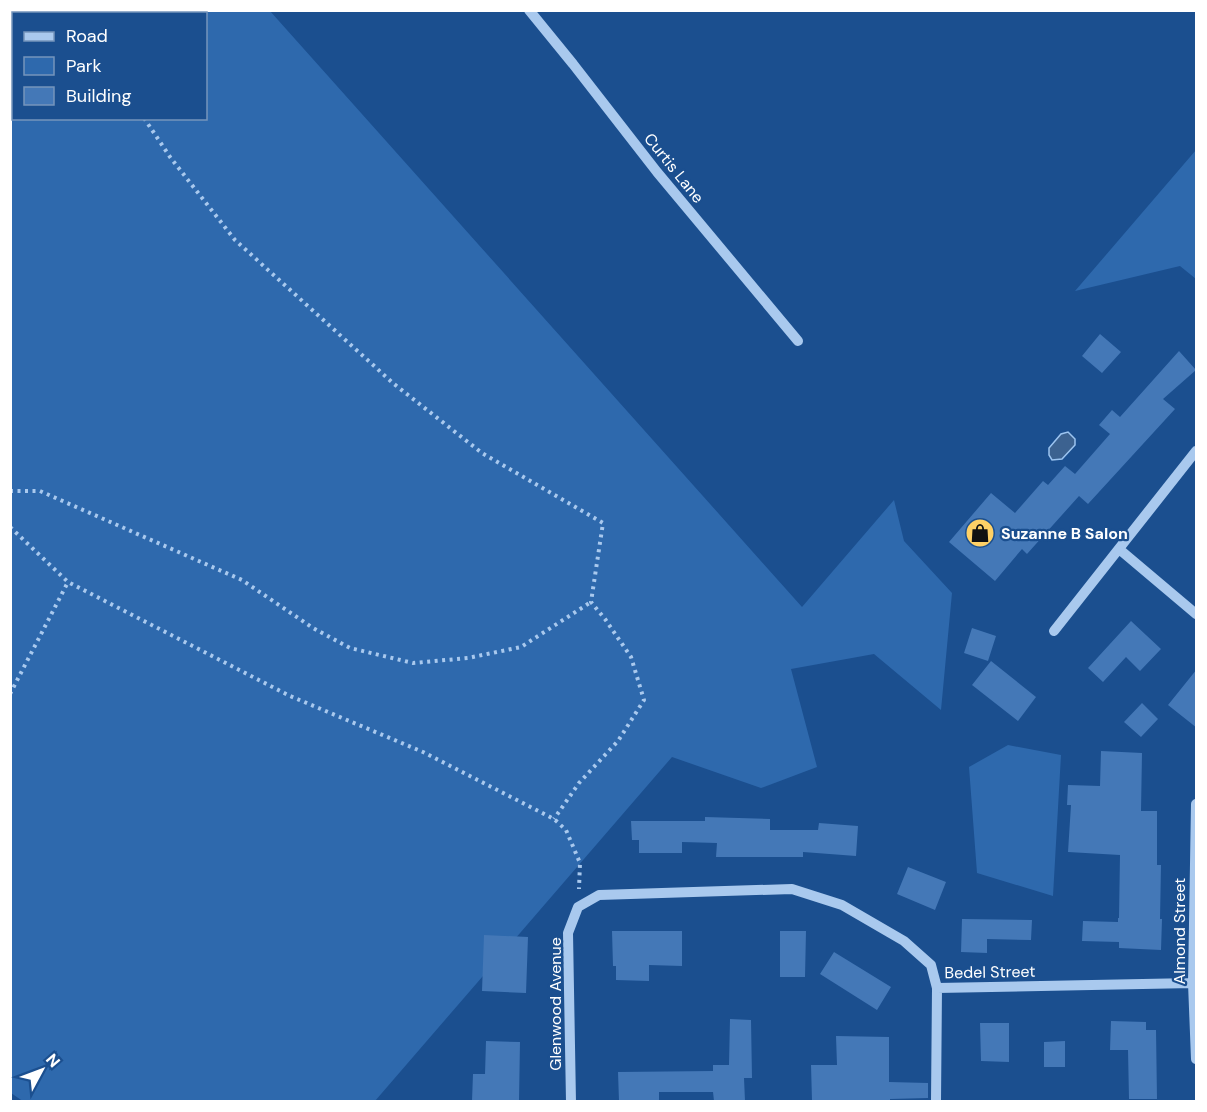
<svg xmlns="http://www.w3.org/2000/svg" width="1207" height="1112" font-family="'DM Sans',sans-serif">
<rect width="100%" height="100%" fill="#1b4f8f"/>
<!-- green -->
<path fill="#2e69ad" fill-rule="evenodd" d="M 10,11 L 270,11 L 802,607 L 894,500 L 904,541 L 952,593 L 941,710 L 874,654 L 791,669 L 817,767 L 761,788 L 672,757 L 375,1101 L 24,1102 L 11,1093 ZM 14,14 L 206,14 L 206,118 L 14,118 Z
M 1196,150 L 1196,279 L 1180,266 L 1075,291 Z
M 1008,745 L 1061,755 L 1053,896 L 977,873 L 969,767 Z"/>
<!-- water -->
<path fill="#3c6290" stroke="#9cc4f0" stroke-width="1.5" d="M 1068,432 L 1075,439 L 1075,445 L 1062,459 L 1052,460 L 1049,455 L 1049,448 L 1061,434 Z"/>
<!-- building -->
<path fill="#4478b7" d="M 1100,334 L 1121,352 L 1102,373 L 1082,356 Z
M 1179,351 L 1196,370 L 1163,399 L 1175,409 L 1088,504 L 1079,496 L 1027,554 L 1022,549 L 995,581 L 949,542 L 991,493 L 1015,513 L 1043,481 L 1048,485 L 1065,466 L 1075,474 L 1110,434 L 1099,425 L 1112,410 L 1120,417 Z
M 1131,621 L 1161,649 L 1140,671 L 1126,657 L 1103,682 L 1088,668 Z
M 972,628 L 996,636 L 988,661 L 964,653 Z
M 991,661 L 1036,697 L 1018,721 L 972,685 Z
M 1197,669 L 1197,728 L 1168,705 Z
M 1142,703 L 1158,719 L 1141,737 L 1124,722 Z
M 1101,751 L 1142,753 L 1141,811 L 1157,811 L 1157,865 L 1161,865 L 1160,919 L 1162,919 L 1161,950 L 1119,948 L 1119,942 L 1082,941 L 1083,921 L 1118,922 L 1118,918 L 1119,918 L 1120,855 L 1068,852 L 1071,805 L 1067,805 L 1068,785 L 1100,786 Z
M 705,817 L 770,819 L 770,830 L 818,830 L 819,823 L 858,826 L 856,856 L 803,852 L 803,857 L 716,857 L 717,843 L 682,842 L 682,853 L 639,853 L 639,840 L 632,840 L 631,821 L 705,821 Z
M 908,867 L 946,882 L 935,910 L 897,894 Z
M 962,919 L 1032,920 L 1031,940 L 987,939 L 987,953 L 961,952 Z
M 612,931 L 682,931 L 682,966 L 649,965 L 649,981 L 616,980 L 616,966 L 613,966 Z
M 780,931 L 806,931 L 805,977 L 780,977 Z
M 484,935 L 528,937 L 526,993 L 482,991 Z
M 834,952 L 891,987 L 877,1010 L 820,974 Z
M 730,1019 L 751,1020 L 752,1078 L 744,1078 L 745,1101 L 714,1101 L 713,1092 L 659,1092 L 659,1101 L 619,1101 L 618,1072 L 713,1071 L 713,1065 L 729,1065 Z
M 1111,1021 L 1146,1022 L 1146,1030 L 1156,1030 L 1157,1099 L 1129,1099 L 1128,1050 L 1110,1050 Z
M 980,1023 L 1009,1023 L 1009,1062 L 981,1061 Z
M 836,1036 L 889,1037 L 889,1082 L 928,1083 L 928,1098 L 890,1099 L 890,1101 L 812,1101 L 811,1065 L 837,1065 Z
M 486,1041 L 520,1042 L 519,1101 L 472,1101 L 473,1074 L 485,1074 Z
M 1065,1041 L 1065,1067 L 1044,1067 L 1044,1042 Z"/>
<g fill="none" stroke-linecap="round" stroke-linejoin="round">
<!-- path -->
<path stroke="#a9c9ee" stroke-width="4" stroke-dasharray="3 4.5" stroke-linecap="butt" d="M 68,10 L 70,14
M 144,118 L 170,157 L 235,240 L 394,384 L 482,453 L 603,523 L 591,602 L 605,619 L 631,657 L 644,700 L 618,741 L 579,783 L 554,819
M 10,491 L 40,491 L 242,580 L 313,628 L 350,648 L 413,663 L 468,658 L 521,647 L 591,602
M 10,527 L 68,582 L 290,696 L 423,752 L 554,819 L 566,830 L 580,863 L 579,889
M 10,694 L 68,582"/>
<!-- minor -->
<path stroke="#a9c9ee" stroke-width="10" d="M 529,10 L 573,64 L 657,172 L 798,341
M 1119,549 L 1196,614
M 1054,631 L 1196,451
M 1196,804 L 1193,983 L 1196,1059
M 571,1102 L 568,933 L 578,907 L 599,895 L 792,889 L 842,905 L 904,941 L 931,965 L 937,988 L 1193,983
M 936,1102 L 937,988"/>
</g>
<!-- icons -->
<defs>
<g id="shop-disc" transform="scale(1.5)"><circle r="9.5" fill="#ffd166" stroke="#1b4f8f"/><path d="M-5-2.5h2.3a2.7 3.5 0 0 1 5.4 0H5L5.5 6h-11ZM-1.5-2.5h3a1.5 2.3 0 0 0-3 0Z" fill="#111"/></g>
</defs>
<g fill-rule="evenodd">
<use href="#shop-disc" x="980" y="533"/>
</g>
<g text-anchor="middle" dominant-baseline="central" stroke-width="4.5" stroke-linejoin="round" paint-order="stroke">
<!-- street labels -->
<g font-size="16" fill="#fff" stroke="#1b4f8f">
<text transform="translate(674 168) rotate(51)">Curtis Lane</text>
<text transform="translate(1179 931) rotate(-90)">Almond Street</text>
<text transform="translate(990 972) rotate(-1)">Bedel Street</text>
<text transform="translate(555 1004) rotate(-90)">Glenwood Avenue</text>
</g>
<!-- poi labels -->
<g font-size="16" font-weight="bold" fill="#fff" stroke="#1b4f8f" text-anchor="start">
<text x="1001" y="533">Suzanne B Salon</text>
</g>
</g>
<!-- border -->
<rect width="1207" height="1112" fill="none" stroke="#ffffff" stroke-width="24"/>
<!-- legend -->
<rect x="12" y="12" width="195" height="108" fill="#1b4f8f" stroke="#7695bc" stroke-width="1.5"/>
<rect x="24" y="32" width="30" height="9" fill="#a9c9ee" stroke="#7695bc" stroke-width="1.5"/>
<text x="66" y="42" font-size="18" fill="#ffffff">Road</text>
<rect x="24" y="57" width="30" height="18" fill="#2e69ad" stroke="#7695bc" stroke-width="1.5"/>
<text x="66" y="72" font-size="18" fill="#ffffff">Park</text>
<rect x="24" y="87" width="30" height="18" fill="#4478b7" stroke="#7695bc" stroke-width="1.5"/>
<text x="66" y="102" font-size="18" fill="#ffffff">Building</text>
<!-- north arrow -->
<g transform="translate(42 1070) rotate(49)" stroke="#1b4f8f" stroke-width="4.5" paint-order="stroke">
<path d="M0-4.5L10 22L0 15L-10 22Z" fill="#ffffff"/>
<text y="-9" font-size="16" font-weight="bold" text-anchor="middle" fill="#ffffff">N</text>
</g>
</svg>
